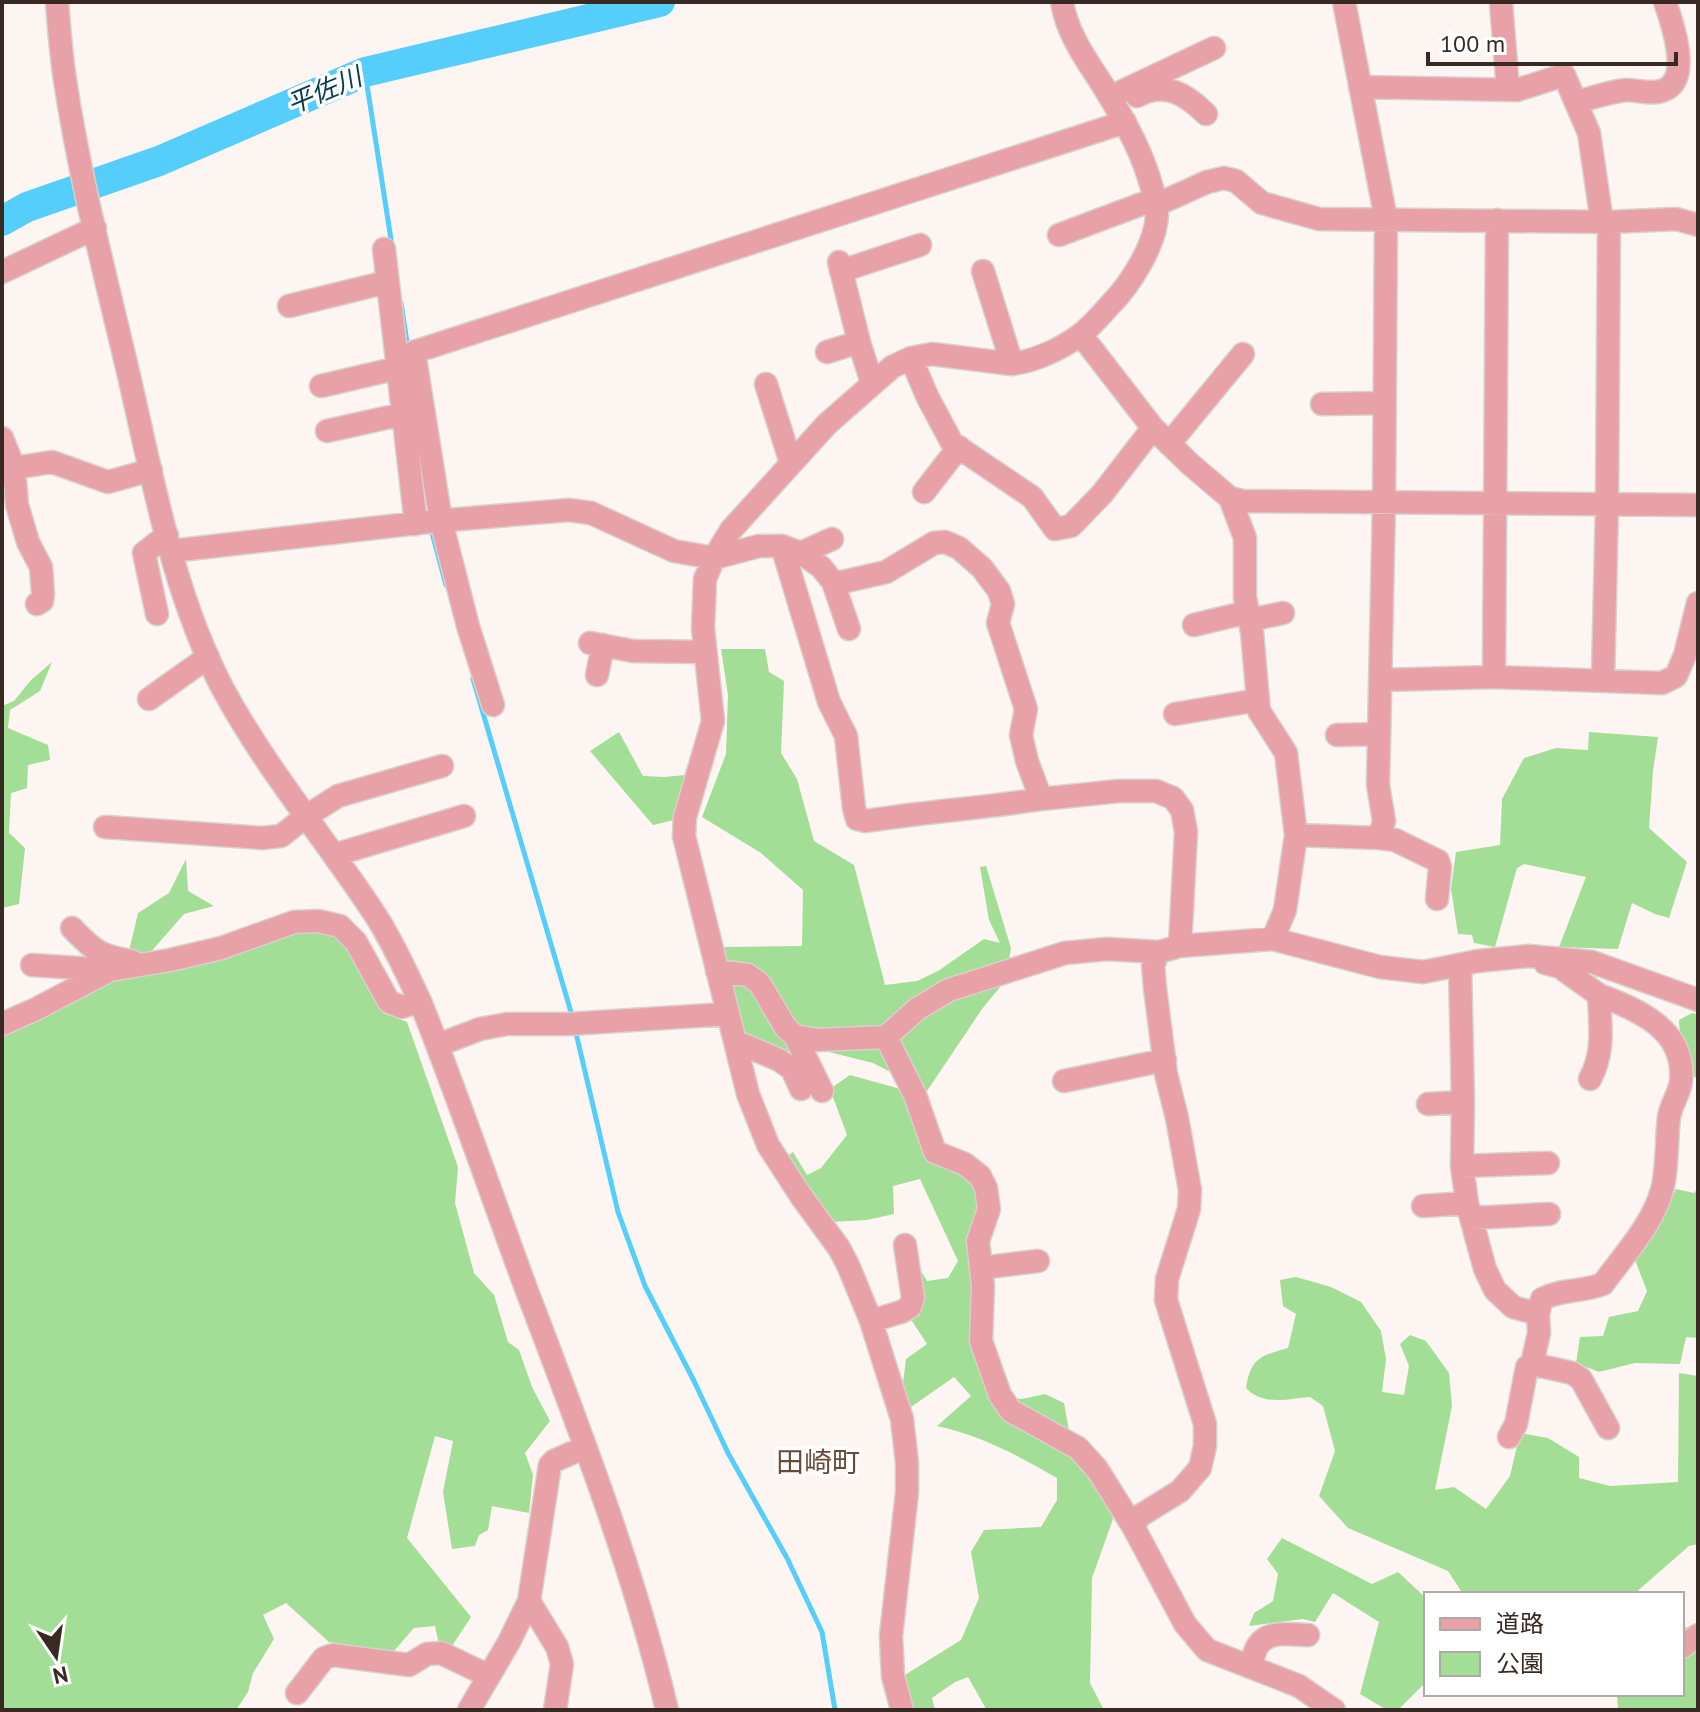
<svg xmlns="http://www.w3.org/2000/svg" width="1700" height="1712" font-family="'PT Sans','Noto Sans JP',sans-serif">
<rect width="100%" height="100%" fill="#fdf5f2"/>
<!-- green -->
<path fill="#a2de95" d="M 721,649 L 765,649 L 769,672 L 784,681 L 781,753 L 797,779 L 814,841 L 854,865 L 885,985 L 917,981 L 938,971 L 984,939 L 1000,943 L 989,920 L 980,867 L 986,866 L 1011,948 L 1005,981 L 982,1009 L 927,1091 L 873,1063 L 817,1049 L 794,1060 L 742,1036 L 733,1002 L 723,947 L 802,946 L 803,890 L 761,853 L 702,817 L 726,754 L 728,695 Z
M 52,662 L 40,691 L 10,710 L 8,728 L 48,745 L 50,760 L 28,765 L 27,788 L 11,793 L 9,833 L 25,848 L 19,904 L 2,908 L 2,706 L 14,701 L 31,680 Z
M 619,732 L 643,776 L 665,777 L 685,775 L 674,820 L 653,825 L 590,751 Z
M 1589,732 L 1658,737 L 1653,771 L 1649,828 L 1687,862 L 1669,918 L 1655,914 L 1632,903 L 1618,949 L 1559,947 L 1586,877 L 1524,864 L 1517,868 L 1495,947 L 1474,943 L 1472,935 L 1458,934 L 1451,889 L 1456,852 L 1500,845 L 1502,799 L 1524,758 L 1556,748 L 1588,750 Z
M 186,859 L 188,891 L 214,906 L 184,914 L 149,954 L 129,951 L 138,913 L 169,893 Z
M 297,929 L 336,932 L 355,951 L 383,1013 L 407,1022 L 458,1167 L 455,1203 L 474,1273 L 494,1295 L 508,1342 L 519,1350 L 532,1387 L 550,1421 L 525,1453 L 533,1475 L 529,1513 L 492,1506 L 488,1530 L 479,1535 L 475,1546 L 452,1549 L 443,1492 L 453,1441 L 435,1436 L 407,1538 L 471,1617 L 452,1646 L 439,1645 L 435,1626 L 414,1628 L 393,1652 L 329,1642 L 286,1603 L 263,1615 L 274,1639 L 253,1673 L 248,1692 L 236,1710 L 2,1710 L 2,1029 L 115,977 Z
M 1692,1013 L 1698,1014 L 1698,1079 L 1692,1075 L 1680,1035 L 1679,1020 Z
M 850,1075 L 904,1090 L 932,1162 L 969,1176 L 979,1191 L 991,1397 L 1022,1399 L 1045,1394 L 1064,1403 L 1073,1453 L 1094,1475 L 1113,1519 L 1092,1578 L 1090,1683 L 1104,1710 L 985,1710 L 985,1707 L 968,1677 L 955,1682 L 932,1698 L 935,1710 L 913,1710 L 900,1678 L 961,1640 L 979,1598 L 971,1552 L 984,1530 L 1041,1527 L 1057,1500 L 1057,1478 C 1019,1456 980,1435 937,1426 L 971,1396 L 954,1377 L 911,1407 L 903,1383 L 906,1359 L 927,1344 L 910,1318 L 917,1264 L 927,1281 L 948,1278 L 958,1261 L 920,1179 L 893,1186 L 894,1214 L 867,1220 L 830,1222 L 785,1158 L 793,1152 L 807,1175 L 821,1168 L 847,1135 L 830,1089 Z
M 1698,1188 L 1698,1338 L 1686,1337 L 1680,1364 L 1635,1363 L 1599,1372 L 1576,1363 L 1580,1337 L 1603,1336 L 1609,1317 L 1638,1311 L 1647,1291 L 1635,1260 L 1659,1224 L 1676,1189 L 1694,1193 Z
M 1296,1277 L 1331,1287 L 1361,1302 L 1381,1331 L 1386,1359 L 1382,1392 L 1404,1395 L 1409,1366 L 1400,1344 L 1410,1335 L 1426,1341 L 1449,1373 L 1452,1406 L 1435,1490 L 1454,1487 L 1486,1509 L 1510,1476 L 1520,1433 L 1548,1438 L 1579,1457 L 1579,1478 L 1610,1486 L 1678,1482 L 1679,1373 L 1698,1376 L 1698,1544 L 1689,1546 L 1634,1594 L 1463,1594 L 1448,1571 L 1348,1528 L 1319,1496 L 1335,1451 L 1323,1406 L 1310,1397 C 1289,1399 1262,1406 1246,1388 C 1251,1358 1260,1356 1288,1348 L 1296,1314 L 1283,1306 L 1280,1280 Z
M 1282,1538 L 1372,1584 L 1398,1572 L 1426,1598 L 1426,1682 L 1398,1710 L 1387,1710 L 1360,1694 L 1379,1622 L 1333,1593 L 1315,1622 L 1303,1619 L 1249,1626 L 1254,1613 L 1273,1601 L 1278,1574 L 1267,1559 Z
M 1685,1627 L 1698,1630 L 1698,1710 L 1618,1710 L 1617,1694 L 1682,1694 L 1682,1630 Z"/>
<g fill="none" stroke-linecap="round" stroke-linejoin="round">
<!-- stream -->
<path stroke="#55cefc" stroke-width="5" d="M 365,72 L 392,246
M 401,303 L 408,349
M 421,466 L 428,516
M 431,529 L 446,585
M 473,679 L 573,1019
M 575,1029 L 618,1212 L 645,1286 L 694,1381 L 728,1453 L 787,1558 L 822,1632 L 835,1710"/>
<!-- river -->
<path stroke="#55cefc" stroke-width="30" d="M 2,221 L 27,207 L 159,161 L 365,72 L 660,2"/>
<!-- minor casing -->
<g stroke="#dad0cd" stroke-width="25">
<path id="minor" d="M 57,2 C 59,28 61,54 65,80 C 80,180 106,278 129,376 C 153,480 173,594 223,689 C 265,767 323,836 372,910 C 391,938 405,970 420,1001 C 458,1096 491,1194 527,1291 C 579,1428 633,1567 667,1710
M 1501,3 L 1508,89
M 1360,87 L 1517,90 L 1564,75 L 1589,133 L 1602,222
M 1137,96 C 1165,81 1186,94 1206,114
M 1110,97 L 1214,48
M 1576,102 C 1592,98 1609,92 1626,90 C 1637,90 1653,95 1664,90 C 1692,79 1672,22 1665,2
M 1156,205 L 1207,182 L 1224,178 L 1236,181 L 1262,203 L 1319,219 L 1609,222 L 1676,219 L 1698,225
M 1059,235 L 1155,199
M 384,249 L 416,524
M 839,262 L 859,342 L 872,383
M 841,271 L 920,245
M 983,271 L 1012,364
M 2,272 L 95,228
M 289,306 L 387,282
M 1081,335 L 1153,428 L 1190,464 L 1230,498 L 1242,501 L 1698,505
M 827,352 L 859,342
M 911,358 L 927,396 L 952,443 L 1032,497 L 1055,529 L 1071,526 L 1102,494 L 1153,428
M 766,384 L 791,463
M 321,386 L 398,368
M 1322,404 L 1384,403
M 327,431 L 403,414
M 2,438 L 14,468 L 17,505 L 28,542 L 41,567 L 43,594 L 42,601 L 37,604
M 1169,444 L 1243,354
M 2,473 L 14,468 L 52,462 L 108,482 L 151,470
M 924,492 L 959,447
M 1230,498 L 1245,538 L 1245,597 L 1252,632 L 1259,711 L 1286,753 L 1296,835 L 1285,910 L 1273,939
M 782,546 L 829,702 L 846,736 L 854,808 L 857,819 L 866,821 C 924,812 983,808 1041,799
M 171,551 L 436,521 L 569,510 L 591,513 L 674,551 L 714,558 L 759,546 L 782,546 L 801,553 L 821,567 L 833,582 L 842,582 L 886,572 L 934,543 L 945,542 L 959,548 L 982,568 L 999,591 L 1003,604 L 998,623 L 1026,709 L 1021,735 L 1027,761 L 1041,799 L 1119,791 L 1156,791 L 1173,798 L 1182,810 L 1186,832 L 1180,946
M 801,553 L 832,539
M 833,582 L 849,629
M 157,614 L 144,553 L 167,535
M 1250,620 L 1283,613
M 1194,625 L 1248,612
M 590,643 L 633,651 L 705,652
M 597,675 L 603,645
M 1494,677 L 1497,220
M 1380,680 L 1494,677 L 1662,683 L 1676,676 L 1685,655 L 1698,603
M 1603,680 L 1607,504 L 1609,222
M 149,699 L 208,657
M 493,705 L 468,626 L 441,521 L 414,352 L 1125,122
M 1175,714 L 1258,700
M 1337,735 L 1379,734
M 105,827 L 262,838 L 281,836 L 305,817 L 338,796 L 442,766
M 1296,835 L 1379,838 L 1384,821 L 1378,785 L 1384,501 L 1386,219 L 1344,2
M 1379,838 L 1395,840 L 1438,861 L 1440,867 L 1437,899
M 334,855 L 464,816
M 72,928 C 94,951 100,956 132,961
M 1159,952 L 1153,965 L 1155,988 L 1166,1074 L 1177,1118 L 1190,1190 L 1189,1209 L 1167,1279 L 1166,1300 L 1205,1424 L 1205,1446 L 1200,1468 L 1180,1491 L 1138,1517 L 1134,1528 L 1185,1624 L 1207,1650 L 1299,1686 L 1334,1710
M 1545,963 L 1560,967 L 1599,995 C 1600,1026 1605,1051 1590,1079
M 32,965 L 109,970
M 1460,965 L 1463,1102 L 1462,1166 L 1467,1203 L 1485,1269 L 1495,1290 L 1513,1307 L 1538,1314
M 717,971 L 748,975 L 760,984 L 786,1028 L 795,1036 L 817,1040 L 886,1037 L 917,1009 L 949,990 L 1065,953 L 1107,949 L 1159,952 L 1180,946 L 1273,939 L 1380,967 L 1423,972 L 1478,961 L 1529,956 L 1592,962 L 1698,1000
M 1599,995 C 1639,1010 1686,1030 1681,1081 C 1680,1093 1671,1104 1669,1117 C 1666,1141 1668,1167 1662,1190 C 1653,1224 1623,1256 1603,1284 C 1583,1292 1561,1289 1542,1299 L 1538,1314 L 1539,1333 L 1532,1364 L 1572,1373 L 1581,1379 L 1608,1428
M 2,1024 L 34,1010 L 110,970 L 170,960 L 221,948 L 294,922 L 318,921 L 340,926 L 356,942 L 389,1002 L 402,1007 L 420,1001
M 795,1036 L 822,1091
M 886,1037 L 915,1095 L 935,1152 L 965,1164 L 980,1176 L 986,1188 L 989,1209 L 978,1241 L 983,1286 L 981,1341 L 1000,1395 L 1011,1411 L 1078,1448 L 1097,1469 L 1134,1528
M 735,1041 L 779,1060 L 792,1069 L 801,1089
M 438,1045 L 480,1029 L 507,1024 L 569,1024 L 727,1014
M 1064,1081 L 1165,1060
M 1428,1104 L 1463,1102
M 1462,1166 L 1548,1163
M 1423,1206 L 1467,1203
M 1471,1218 L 1549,1214
M 981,1268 L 1038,1261
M 871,1321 L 901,1312 L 910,1307 L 913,1298 L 905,1245
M 1509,1437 L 1516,1424 L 1527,1367 L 1532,1364
M 1682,1647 L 1698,1635
M 1250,1667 C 1252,1661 1254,1653 1257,1647 C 1267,1629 1291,1635 1308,1635
M 297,1693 L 324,1658 L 333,1655 L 409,1665 L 427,1654 L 441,1653 L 489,1676
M 469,1710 L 509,1642 L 529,1601
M 555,1710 L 562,1664 L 557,1647 L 529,1601 L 550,1465 L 554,1461 L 585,1447
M 902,1710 L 893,1676 L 891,1636 L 907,1492 L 907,1463 L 902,1419 L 871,1321 L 848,1265 L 839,1248 L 801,1196 L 768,1145 L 748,1094 L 684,836 L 685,817 L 713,721 L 703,628 L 705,579 L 714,558 L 731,530 L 827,424 L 892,367 L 911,358 L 932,354 L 1012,364 C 1035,361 1061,349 1080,335 C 1091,327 1101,315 1110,305 C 1130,285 1157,243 1157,213 C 1157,201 1152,189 1149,178 C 1138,143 1121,115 1102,84 C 1085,58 1067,33 1062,2"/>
</g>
<!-- minor -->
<use href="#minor" stroke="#e7a1a7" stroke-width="22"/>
</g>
<g text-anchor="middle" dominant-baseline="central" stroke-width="7" stroke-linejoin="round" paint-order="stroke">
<!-- water labels -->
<g font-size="26" font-style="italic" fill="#043c4e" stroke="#fff">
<text transform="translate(324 90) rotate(-23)">平佐川</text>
</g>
<!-- quarter labels -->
<g font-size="28" fill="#68493a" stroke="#fff">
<text x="818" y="1461">田崎町</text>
</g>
</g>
<!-- border -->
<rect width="1700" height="1712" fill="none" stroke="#382a23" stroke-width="8"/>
<!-- legend -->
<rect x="1424" y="1592" width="260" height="104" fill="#ffffff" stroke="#afaaa7" stroke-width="2"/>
<rect x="1440" y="1618" width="40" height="12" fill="#e7a1a7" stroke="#afaaa7" stroke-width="2"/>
<text x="1496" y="1632" font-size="24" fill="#382a23">道路</text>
<rect x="1440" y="1652" width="40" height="24" fill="#a2de95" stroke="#afaaa7" stroke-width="2"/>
<text x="1496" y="1672" font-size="24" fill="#382a23">公園</text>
<!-- north arrow -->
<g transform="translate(56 1656) rotate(167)" stroke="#ffffff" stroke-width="6" paint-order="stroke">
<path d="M0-6L14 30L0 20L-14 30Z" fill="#382a23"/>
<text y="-12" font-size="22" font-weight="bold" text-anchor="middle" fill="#382a23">N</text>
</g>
<!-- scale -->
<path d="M1428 52v12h248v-12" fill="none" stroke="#382a23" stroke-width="4"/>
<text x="1440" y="52" font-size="24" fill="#382a23" stroke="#ffffff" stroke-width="6" paint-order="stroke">100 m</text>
</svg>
